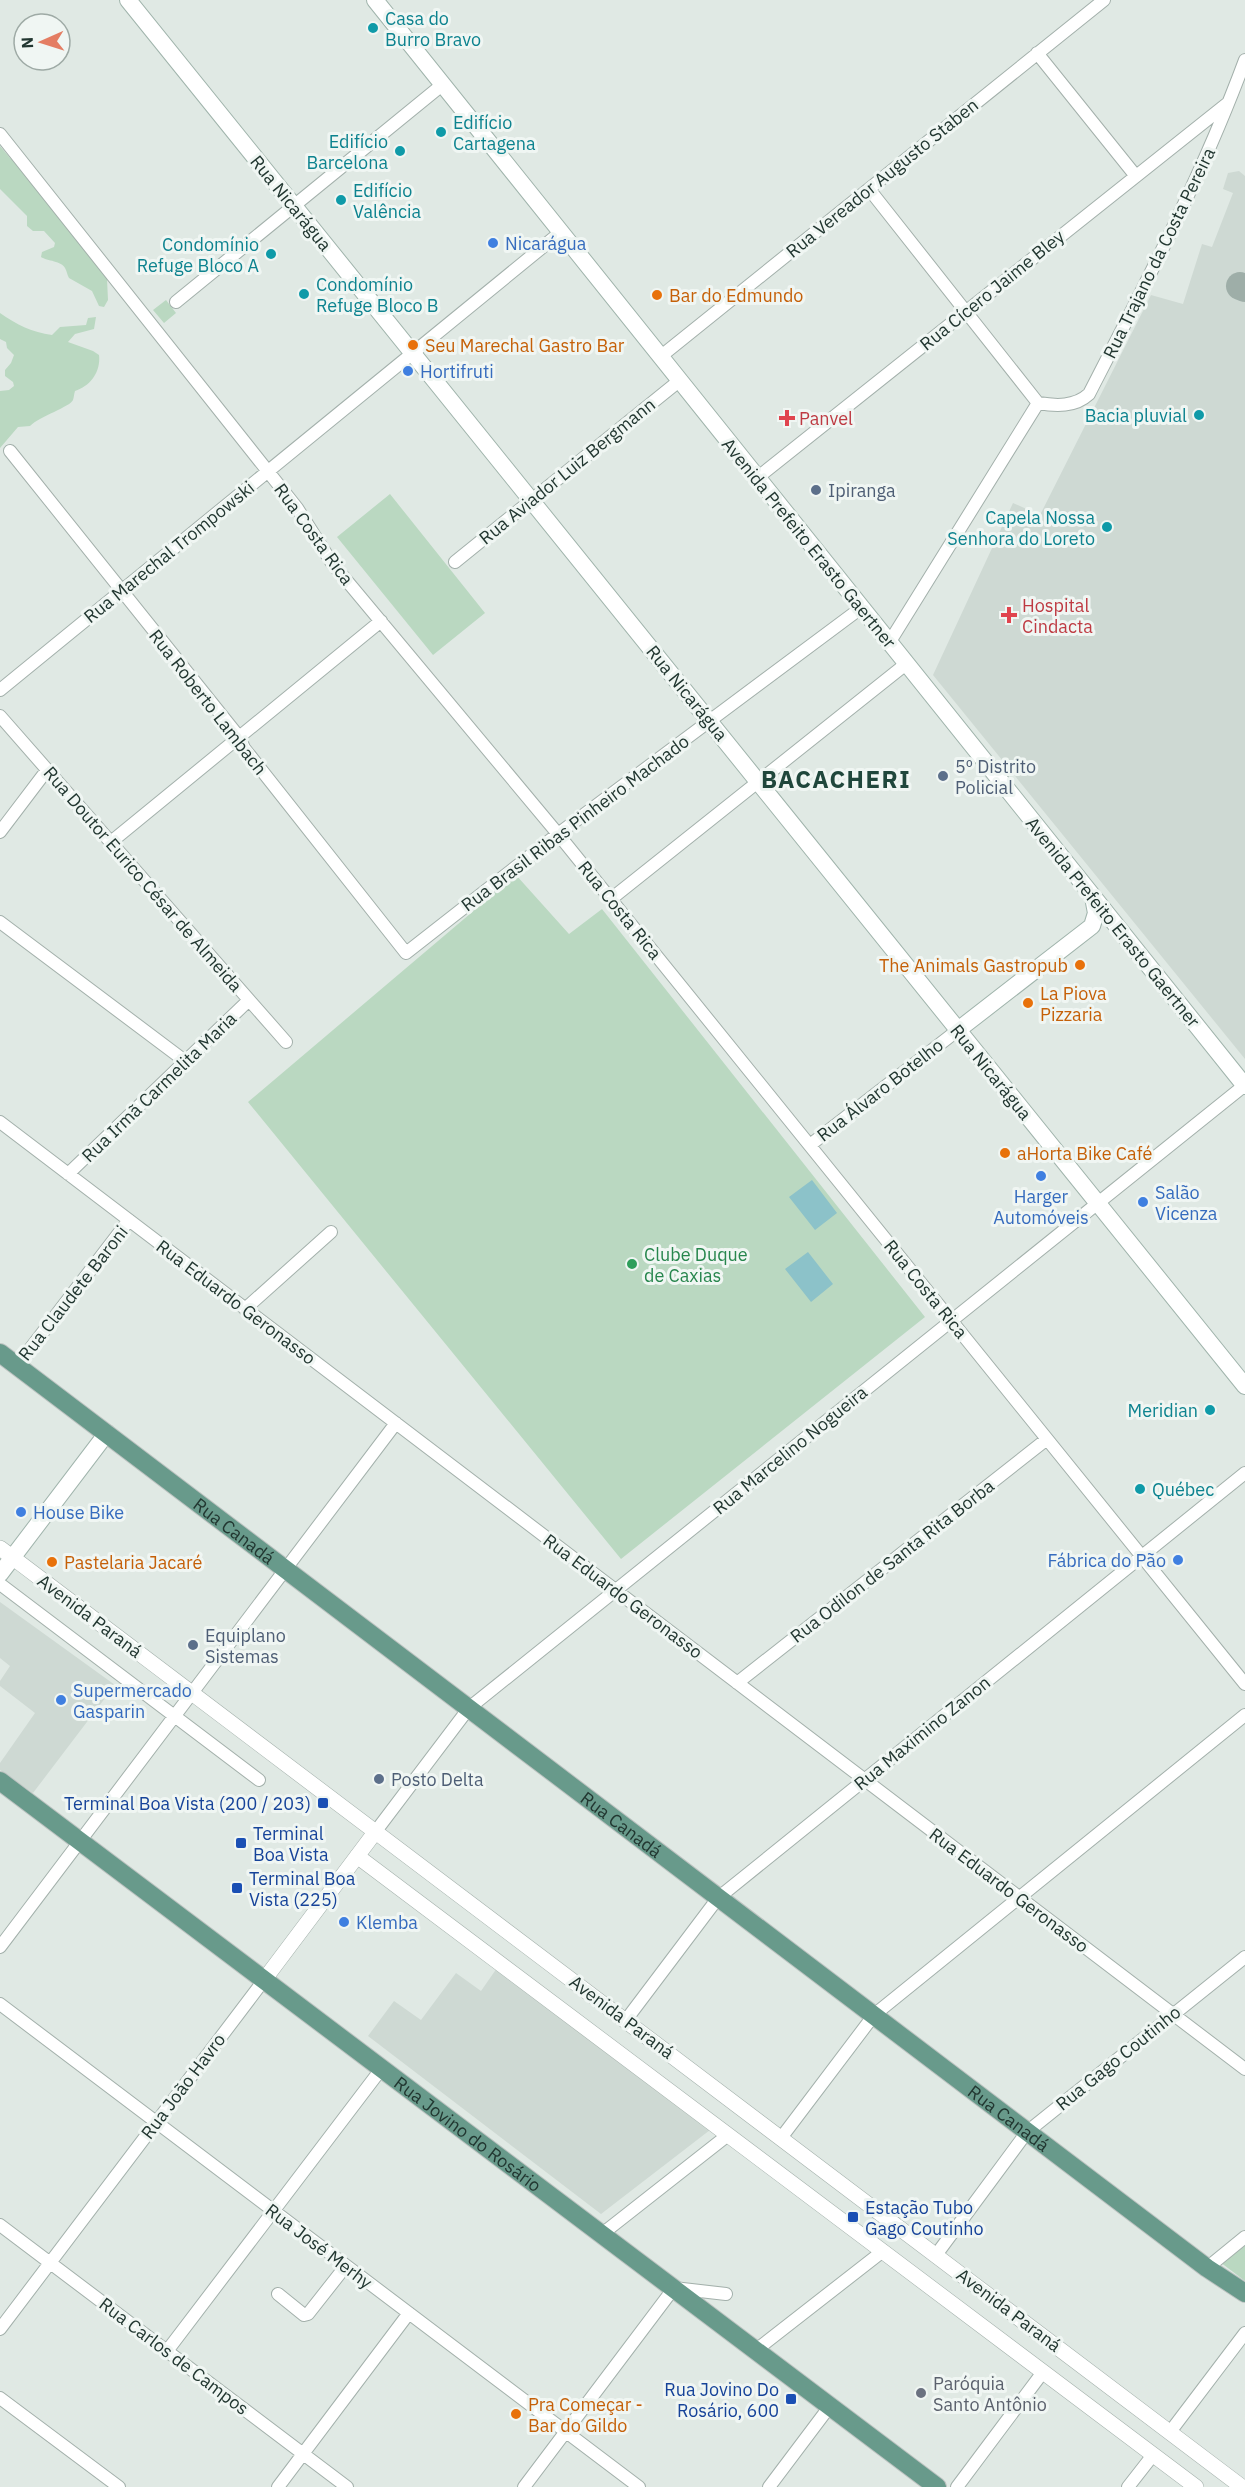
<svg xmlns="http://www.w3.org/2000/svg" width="1245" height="2487" font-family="'IBM Plex Sans',sans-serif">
<rect width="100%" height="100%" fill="#e0e9e4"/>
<!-- built -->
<path fill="#ced9d3" d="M 1239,171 L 1245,176 L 1245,1059 L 933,675 L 1013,503 L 1040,515 L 1151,295 L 1183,304 L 1202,244 L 1212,247 L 1233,193 L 1223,189 L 1228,173 Z
M 0,1602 L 115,1685 L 33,1793 L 0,1770 L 0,1763 L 35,1713 L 0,1686 L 0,1681 L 10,1666 L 0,1658 Z
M 497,1968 L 710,2130 L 601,2214 L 368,2036 L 394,2001 L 421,2020 L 456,1973 L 481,1991 Z"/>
<!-- green -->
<path fill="#bad8c1" d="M 0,146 L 10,158 L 17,163 L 92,257 L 107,279 L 108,300 L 104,307 L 99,306 L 92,291 L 69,278 C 67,275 67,271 65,268 C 62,261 47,261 41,257 L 42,252 L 54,247 L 55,243 L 44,231 L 33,231 L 27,226 L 27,216 L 0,189 Z
M 166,300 L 176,313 L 164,323 L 153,310 Z
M 0,313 C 17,325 32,332 52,335 L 60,327 L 86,325 L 88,318 L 96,317 L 94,329 L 75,334 L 68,342 L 93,351 L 99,355 C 101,371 91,386 75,391 C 74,394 74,397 73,400 C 70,407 40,416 30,426 L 18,427 L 0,448 L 0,391 L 9,390 L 14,386 L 13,382 L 5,376 L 5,370 L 11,363 L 14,355 L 7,348 L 6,342 L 0,339 Z
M 390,494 L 485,613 L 433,655 L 337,537 Z
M 516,875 L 569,934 L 602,909 L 925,1317 L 621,1559 L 248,1102 Z
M 1245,2242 L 1245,2281 L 1220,2262 Z"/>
<!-- water -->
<path fill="#8cc2c9" d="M 812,1180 L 837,1213 L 815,1230 L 789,1197 Z
M 808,1252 L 833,1284 L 811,1302 L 785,1269 Z"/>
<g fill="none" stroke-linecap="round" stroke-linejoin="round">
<!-- taxiway -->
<path stroke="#9eaea8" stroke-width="28" d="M 1240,286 L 1245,288"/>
<!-- minor casing -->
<g stroke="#a3b0ab" stroke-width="14">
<path id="minor" d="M 1037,53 L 1135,175
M 0,134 L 297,508 L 332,563 L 558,834 L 1245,1684
M 869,189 L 1038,403
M 176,302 L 442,85
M 660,357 L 1104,0
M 1038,403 C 1056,406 1075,407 1089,394 C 1145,285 1202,176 1245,60
M 10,451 L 239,737 L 244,748 L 406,953 L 558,834 L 861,608
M 757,478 L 1228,103
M 455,562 L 679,381
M 889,643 L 1038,403
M 0,690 L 561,232
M 0,716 L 286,1042
M 0,832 L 47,770
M 111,842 L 381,621
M 611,899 L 906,664
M 0,922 L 185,1061
M 0,1122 L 1245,2069
M 810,1145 L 958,1030
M 68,1174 L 249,1000
M 245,1309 L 331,1232
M 17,1366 L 129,1220
M 0,1584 L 259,1780
M 737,1683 L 1047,1439
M 376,1831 L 469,1708 L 1245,1085
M 0,1947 L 396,1423
M 0,2004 L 639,2487
M 626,2020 L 718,1898 L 1245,1473
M 781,2138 L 874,2015 L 1245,1715
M 0,2225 L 347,2487
M 602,2234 L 728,2135
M 936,2255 L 1027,2132 L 1245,1957
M 1207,2268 L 1245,2237
M 278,2294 L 304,2315 L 308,2314 L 345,2267
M 0,2329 L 264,1980
M 756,2350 L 883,2251
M 167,2351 L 382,2068
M 0,2398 L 119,2487
M 1170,2432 L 1245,2333
M 278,2487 L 409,2313
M 524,2487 L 674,2288 L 726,2294
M 769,2487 L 830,2406
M 957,2487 L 1043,2372
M 1128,2487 L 1153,2455"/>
</g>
<!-- tertiary casing -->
<g stroke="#a3b0ab" stroke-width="16">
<path id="tertiary" d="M 0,1548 L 1242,2487
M 357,1856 L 1196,2487
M 264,1980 L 376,1831"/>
</g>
<!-- secondary casing -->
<g stroke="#a0b4ac" stroke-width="18">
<path id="secondary" d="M 128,0 L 1245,1386
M 375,0 L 1245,1086
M 958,1030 L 1092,926 L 1096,913 L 1093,897
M 0,1574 L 107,1433"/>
</g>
<!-- primary casing -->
<g stroke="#bdc3c1" stroke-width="20">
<g id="primary">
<path id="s1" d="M 0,1353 L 1207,2268 L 1245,2293"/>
<path id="s2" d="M 0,1781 L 937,2487"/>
</g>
</g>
<!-- minor -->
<use href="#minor" stroke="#fff" stroke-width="12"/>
<!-- tertiary -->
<use href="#tertiary" stroke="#fff" stroke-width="15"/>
<!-- secondary -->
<use href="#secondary" stroke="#fff" stroke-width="16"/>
<!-- primary -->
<use href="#primary" stroke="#689a8b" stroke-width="18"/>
</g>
<!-- markers -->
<g fill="#0f9aa8" stroke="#f0f6f3" stroke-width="2">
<circle cx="373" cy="28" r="6"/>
<circle cx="441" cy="132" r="6"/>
<circle cx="400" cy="151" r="6"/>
<circle cx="341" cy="200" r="6"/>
<circle cx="271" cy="254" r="6"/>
<circle cx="304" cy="294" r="6"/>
<circle cx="1199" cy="415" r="6"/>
<circle cx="1107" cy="527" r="6"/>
<circle cx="1210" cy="1410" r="6"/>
<circle cx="1140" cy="1489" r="6"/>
</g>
<g fill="#3f7fe0" stroke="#f0f6f3" stroke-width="2">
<circle cx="493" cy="243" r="6"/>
<circle cx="408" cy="371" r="6"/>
<circle cx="1041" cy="1176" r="6"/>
<circle cx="1143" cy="1202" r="6"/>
<circle cx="21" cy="1512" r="6"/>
<circle cx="1178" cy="1560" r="6"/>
<circle cx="61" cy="1700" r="6"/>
<circle cx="344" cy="1922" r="6"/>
</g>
<g fill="#e8710a" stroke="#f0f6f3" stroke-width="2">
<circle cx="657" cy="295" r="6"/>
<circle cx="413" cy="345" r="6"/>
<circle cx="1080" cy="965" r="6"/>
<circle cx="1028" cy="1003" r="6"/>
<circle cx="1005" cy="1153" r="6"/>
<circle cx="52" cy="1562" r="6"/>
<circle cx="516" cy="2414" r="6"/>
</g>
<g fill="#e0444e" stroke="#f0f6f3" stroke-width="2">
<path d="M784 409h6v6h6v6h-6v6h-6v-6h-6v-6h6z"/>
<path d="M1006 606h6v6h6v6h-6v6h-6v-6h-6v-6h6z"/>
</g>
<g fill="#5c6f8a" stroke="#f0f6f3" stroke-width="2">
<circle cx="816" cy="490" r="6"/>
<circle cx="943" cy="776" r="6"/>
<circle cx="193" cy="1645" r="6"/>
<circle cx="379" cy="1779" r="6"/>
</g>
<circle fill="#2e9e5b" stroke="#f0f6f3" stroke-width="2" cx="632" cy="1264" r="6"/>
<g fill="#1a4fb4" stroke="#f0f6f3" stroke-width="2">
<rect x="317" y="1797" width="12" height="12" rx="3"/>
<rect x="235" y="1837" width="12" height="12" rx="3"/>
<rect x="231" y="1882" width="12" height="12" rx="3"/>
<rect x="847" y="2211" width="12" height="12" rx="3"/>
<rect x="785" y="2393" width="12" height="12" rx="3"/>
</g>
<circle fill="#6b7280" stroke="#f0f6f3" stroke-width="2" cx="921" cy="2393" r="6"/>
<g text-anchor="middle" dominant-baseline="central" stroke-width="6" stroke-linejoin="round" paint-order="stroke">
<!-- culture labels -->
<g font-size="18" fill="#0d838f" stroke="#f0f6f3" text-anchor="start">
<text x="385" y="18">Casa do<tspan x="385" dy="21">Burro Bravo</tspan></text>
<text x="453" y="122">Edifício<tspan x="453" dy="21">Cartagena</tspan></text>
<text x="388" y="141" text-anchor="end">Edifício<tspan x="388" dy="21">Barcelona</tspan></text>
<text x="353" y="190">Edifício<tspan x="353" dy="21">Valência</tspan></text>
<text x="259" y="244" text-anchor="end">Condomínio<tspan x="259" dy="21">Refuge Bloco A</tspan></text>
<text x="316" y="284">Condomínio<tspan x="316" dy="21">Refuge Bloco B</tspan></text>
<text x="1187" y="415" text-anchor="end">Bacia pluvial</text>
<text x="1095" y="517" text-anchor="end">Capela Nossa<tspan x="1095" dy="21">Senhora do Loreto</tspan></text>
<text x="1198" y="1410" text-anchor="end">Meridian</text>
<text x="1152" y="1489">Québec</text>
</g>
<!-- street labels -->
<g font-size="18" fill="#223731" stroke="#f0f6f3">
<text transform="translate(882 178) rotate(-39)">Rua Vereador Augusto Staben</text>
<text transform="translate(291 203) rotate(51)">Rua Nicarágua</text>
<text transform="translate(1159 253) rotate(-64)">Rua Trajano da Costa Pereira</text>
<text transform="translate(992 290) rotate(-39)">Rua Cícero Jaime Bley</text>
<text transform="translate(567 471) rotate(-39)">Rua Aviador Luiz Bergmann</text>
<text transform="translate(314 534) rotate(54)">Rua Costa Rica</text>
<text transform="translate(809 543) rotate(51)">Avenida Prefeito Erasto Gaertner</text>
<text transform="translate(169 552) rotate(-39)">Rua Marechal Trompowski</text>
<text transform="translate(687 693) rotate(51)">Rua Nicarágua</text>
<text transform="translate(208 702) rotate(52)">Rua Roberto Lambach</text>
<text transform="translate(575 823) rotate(-37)">Rua Brasil Ribas Pinheiro Machado</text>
<text transform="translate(143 879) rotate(49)">Rua Doutor Eurico César de Almeida</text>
<text transform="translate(620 910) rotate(51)">Rua Costa Rica</text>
<text transform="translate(1113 922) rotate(51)">Avenida Prefeito Erasto Gaertner</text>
<text transform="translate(991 1072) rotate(51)">Rua Nicarágua</text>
<text transform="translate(159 1087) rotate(-44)">Rua Irmã Carmelita Maria</text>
<text transform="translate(880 1090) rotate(-38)">Rua Álvaro Botelho</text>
<text transform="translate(926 1289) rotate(51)">Rua Costa Rica</text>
<text transform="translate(73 1293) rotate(-52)">Rua Claudete Baroni</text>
<text transform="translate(236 1302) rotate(37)">Rua Eduardo Geronasso</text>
<text transform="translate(790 1450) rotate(-39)">Rua Marcelino Nogueira</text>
<text stroke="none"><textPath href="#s1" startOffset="294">Rua Canadá</textPath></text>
<text transform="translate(892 1561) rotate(-38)">Rua Odilon de Santa Rita Borba</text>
<text transform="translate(623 1596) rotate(37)">Rua Eduardo Geronasso</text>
<text transform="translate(90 1616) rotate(37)">Avenida Paraná</text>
<text transform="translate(922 1733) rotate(-39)">Rua Maximino Zanon</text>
<text stroke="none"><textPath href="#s1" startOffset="780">Rua Canadá</textPath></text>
<text transform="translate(1009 1890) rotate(37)">Rua Eduardo Geronasso</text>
<text transform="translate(622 2017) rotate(37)">Avenida Paraná</text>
<text transform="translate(1118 2058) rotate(-39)">Rua Gago Coutinho</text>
<text transform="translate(183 2086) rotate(-53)">Rua João Havro</text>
<text stroke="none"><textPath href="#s1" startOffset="1266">Rua Canadá</textPath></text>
<text stroke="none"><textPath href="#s2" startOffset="586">Rua Jovino do Rosário</textPath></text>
<text transform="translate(319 2246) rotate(37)">Rua José Merhy</text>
<text transform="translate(1009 2310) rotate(37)">Avenida Paraná</text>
<text transform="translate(174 2356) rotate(37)">Rua Carlos de Campos</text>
</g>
<!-- shop labels -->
<g font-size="18" fill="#366cbe" stroke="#f0f6f3" text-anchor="start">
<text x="505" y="243">Nicarágua</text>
<text x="420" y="371">Hortifruti</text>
<text x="1155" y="1192">Salão<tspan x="1155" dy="21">Vicenza</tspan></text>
<text x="1041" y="1196" text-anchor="middle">Harger<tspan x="1041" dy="21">Automóveis</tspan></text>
<text x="33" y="1512">House Bike</text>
<text x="1166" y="1560" text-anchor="end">Fábrica do Pão</text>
<text x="73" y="1690">Supermercado<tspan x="73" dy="21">Gasparin</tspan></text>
<text x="356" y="1922">Klemba</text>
</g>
<!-- food labels -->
<g font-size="18" fill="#c56008" stroke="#f0f6f3" text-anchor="start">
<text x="669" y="295">Bar do Edmundo</text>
<text x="425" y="345">Seu Marechal Gastro Bar</text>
<text x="1068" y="965" text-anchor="end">The Animals Gastropub</text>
<text x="1040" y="993">La Piova<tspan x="1040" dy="21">Pizzaria</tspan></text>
<text x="1017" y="1153">aHorta Bike Café</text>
<text x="64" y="1562">Pastelaria Jacaré</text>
<text x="528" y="2404">Pra Começar -<tspan x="528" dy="21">Bar do Gildo</tspan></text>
</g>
<!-- health labels -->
<g font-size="18" fill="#be3a42" stroke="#f0f6f3" text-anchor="start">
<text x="799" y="418">Panvel</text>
<text x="1022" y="605">Hospital<tspan x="1022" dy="21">Cindacta</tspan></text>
</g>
<!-- service labels -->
<g font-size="18" fill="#4e5e75" stroke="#f0f6f3" text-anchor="start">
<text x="828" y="490">Ipiranga</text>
<text x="955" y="766">5º Distrito<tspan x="955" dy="21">Policial</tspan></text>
<text x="205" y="1635">Equiplano<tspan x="205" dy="21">Sistemas</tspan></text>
<text x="391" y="1779">Posto Delta</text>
</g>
<!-- leisure labels -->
<g font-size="18" fill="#27864d" stroke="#f0f6f3" text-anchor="start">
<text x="644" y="1254">Clube Duque<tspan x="644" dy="21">de Caxias</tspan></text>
</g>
<!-- transit labels -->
<g font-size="18" fill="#164399" stroke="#f0f6f3" text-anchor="start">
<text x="311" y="1803" text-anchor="end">Terminal Boa Vista (200 / 203)</text>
<text x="253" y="1833">Terminal<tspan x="253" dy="21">Boa Vista</tspan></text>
<text x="249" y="1878">Terminal Boa<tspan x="249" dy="21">Vista (225)</tspan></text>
<text x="865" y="2207">Estação Tubo<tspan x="865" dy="21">Gago Coutinho</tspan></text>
<text x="779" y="2389" text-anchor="end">Rua Jovino Do<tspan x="779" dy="21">Rosário, 600</tspan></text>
</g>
<!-- worship labels -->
<g font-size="18" fill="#5b616d" stroke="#f0f6f3" text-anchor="start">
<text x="933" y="2383">Paróquia<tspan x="933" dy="21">Santo Antônio</tspan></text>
</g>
<!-- district labels -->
<g font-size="24" font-weight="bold" letter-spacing="1.5" fill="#20473c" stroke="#f0f6f3">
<text x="836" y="779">BACACHERI</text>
</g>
</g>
<!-- north arrow -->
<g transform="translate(42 42) rotate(267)"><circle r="28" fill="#f0f6f3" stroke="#9eaaa5" stroke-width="1.5"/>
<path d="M0-4.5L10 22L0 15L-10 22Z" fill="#e47d63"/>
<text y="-9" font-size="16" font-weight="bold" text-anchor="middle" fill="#223731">N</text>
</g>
</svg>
